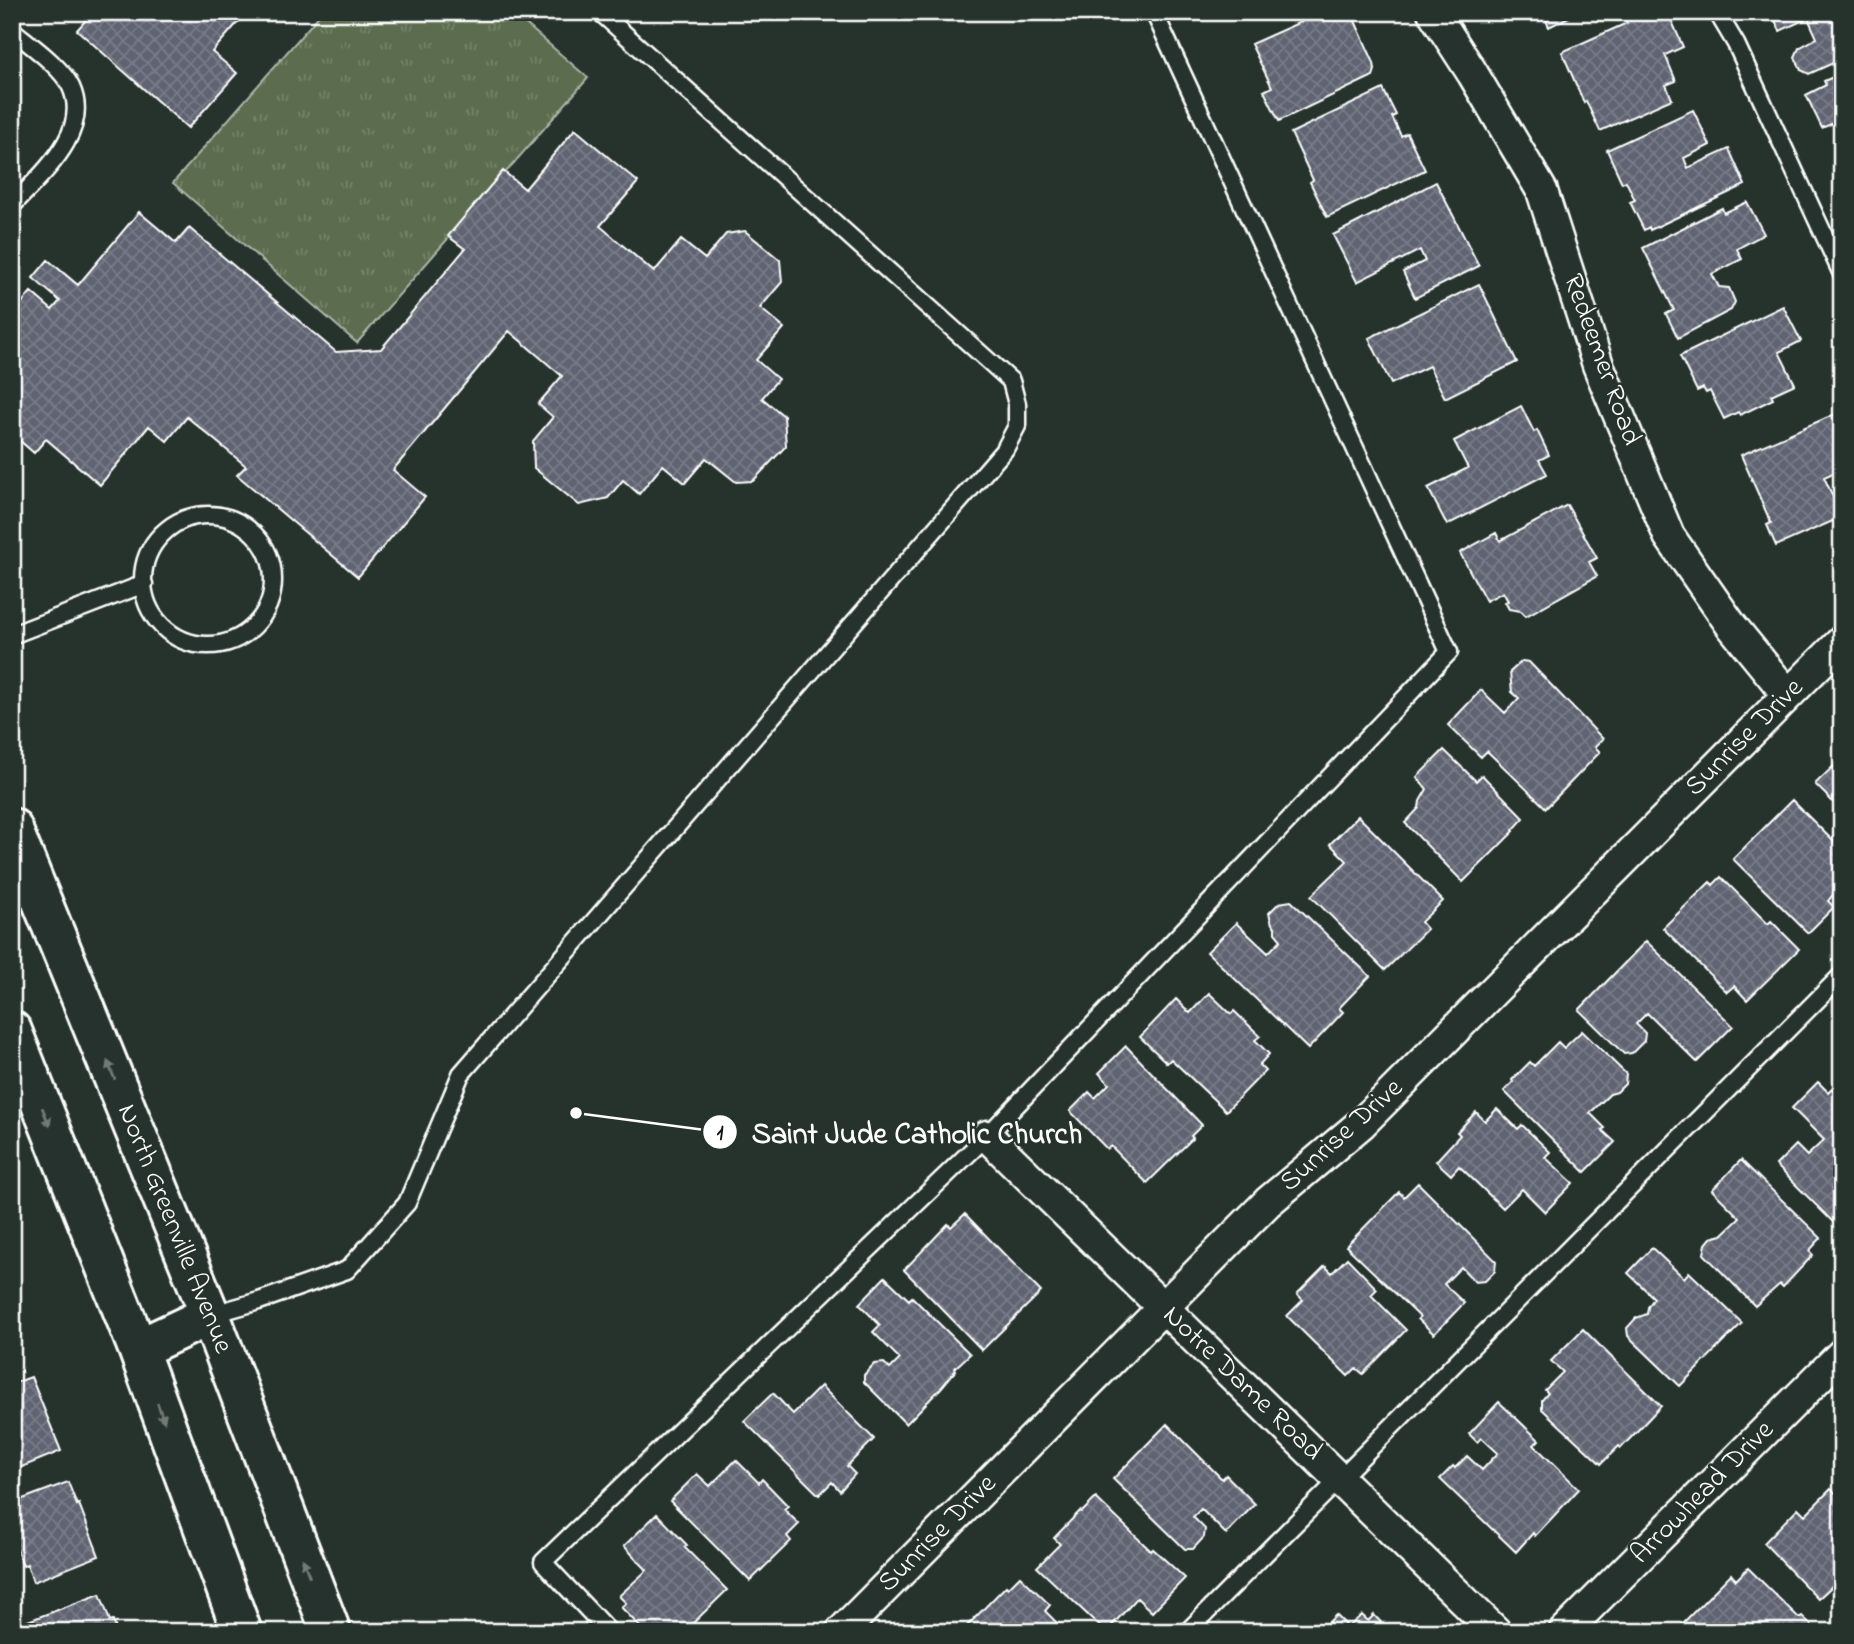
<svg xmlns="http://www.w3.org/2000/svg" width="1854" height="1644" font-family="'Indie Flower',sans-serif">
<defs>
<pattern id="grass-tufts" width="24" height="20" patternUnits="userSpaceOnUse" patternTransform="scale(1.75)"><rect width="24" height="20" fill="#5c6d4f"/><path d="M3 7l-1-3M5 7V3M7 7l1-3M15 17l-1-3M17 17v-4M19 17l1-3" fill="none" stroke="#748369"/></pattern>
<pattern id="building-cross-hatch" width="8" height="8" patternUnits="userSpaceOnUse" patternTransform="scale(1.75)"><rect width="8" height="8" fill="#606472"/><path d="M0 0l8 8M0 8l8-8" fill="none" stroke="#787b87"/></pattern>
</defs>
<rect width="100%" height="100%" fill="#26332d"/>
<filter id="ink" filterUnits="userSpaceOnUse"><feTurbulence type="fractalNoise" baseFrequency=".0143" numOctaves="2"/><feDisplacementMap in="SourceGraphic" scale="14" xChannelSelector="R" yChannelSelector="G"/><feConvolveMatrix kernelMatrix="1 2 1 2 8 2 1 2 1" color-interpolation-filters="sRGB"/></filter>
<g filter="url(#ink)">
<!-- grass -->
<path fill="url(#grass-tufts)" stroke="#aeb6a7" stroke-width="2" d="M 322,12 L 512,12 L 588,78 L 357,343 L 173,183 Z"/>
<!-- building -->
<path fill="url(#building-cross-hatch)" stroke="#fff" stroke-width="2" d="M 93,12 L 247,12 L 212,52 L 237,73 L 188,128 L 77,30 Z
M 1229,12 L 1245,12 L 1232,18 Z
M 1323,12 L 1351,12 L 1374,63 L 1375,70 L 1373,76 L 1279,121 L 1264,91 L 1272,87 L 1251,44 Z
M 1542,12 L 1579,12 L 1549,27 Z
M 1629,12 L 1668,12 L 1683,47 L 1665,55 L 1676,81 L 1666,85 L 1672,99 L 1600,131 L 1586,101 L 1584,103 L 1562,52 L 1627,23 L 1623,15 Z
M 1771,12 L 1842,12 L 1842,59 L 1809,74 L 1801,70 L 1795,57 L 1799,48 L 1817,38 L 1808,18 L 1780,31 Z
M 1842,73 L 1842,124 L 1840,120 L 1822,128 L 1806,95 L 1826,85 L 1824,81 Z
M 1383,89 L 1396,115 L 1392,117 L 1401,136 L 1407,133 L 1425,170 L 1327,217 L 1310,182 L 1313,180 L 1291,133 Z
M 1693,110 L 1710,145 L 1684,158 L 1688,168 L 1729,149 L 1745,185 L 1650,230 L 1649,227 L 1644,230 L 1630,202 L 1635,200 L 1626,181 L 1622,183 L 1607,150 Z
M 575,129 L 638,182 L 600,226 L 654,272 L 681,240 L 705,259 L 726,234 L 745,231 L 780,260 L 782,282 L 760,308 L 784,328 L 756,360 L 778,379 L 762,398 L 784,416 L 786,446 L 753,481 L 736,482 L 706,458 L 685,483 L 663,465 L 639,494 L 623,480 L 608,498 L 579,505 L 534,468 L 533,441 L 553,417 L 538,404 L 562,376 L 509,331 L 393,470 L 425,497 L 358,577 L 237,475 L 246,466 L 187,417 L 167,441 L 149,426 L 100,485 L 46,439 L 34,453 L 12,434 L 12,314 L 31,292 L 52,310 L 60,301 L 33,278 L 48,260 L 78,285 L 139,212 L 176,243 L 189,228 L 336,352 L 381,349 L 465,249 L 448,236 L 503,171 L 525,189 Z
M 1436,182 L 1479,266 L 1415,298 L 1403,272 L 1425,261 L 1420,250 L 1357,282 L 1333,235 Z
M 1747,202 L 1764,234 L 1737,249 L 1742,259 L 1712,274 L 1719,287 L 1729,288 L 1735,302 L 1731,310 L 1678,338 L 1666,314 L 1674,310 L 1643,248 L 1722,208 L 1724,213 Z
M 1479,284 L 1517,362 L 1445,398 L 1429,366 L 1391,384 L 1369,338 Z
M 1783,306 L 1801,341 L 1779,352 L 1795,384 L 1771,395 L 1773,399 L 1740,415 L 1738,412 L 1724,419 L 1710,391 L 1706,393 L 1703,388 L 1697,391 L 1680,356 Z
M 1521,406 L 1534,432 L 1537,430 L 1549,455 L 1539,460 L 1547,474 L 1447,525 L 1428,488 L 1468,468 L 1454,441 Z
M 1842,411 L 1842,469 L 1824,477 L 1842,517 L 1776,546 L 1767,525 L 1771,523 L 1741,455 Z
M 1567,505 L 1597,558 L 1589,562 L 1597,576 L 1526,616 L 1521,611 L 1509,609 L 1505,602 L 1508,601 L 1503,592 L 1486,601 L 1460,553 L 1496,533 L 1500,541 Z
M 1522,661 L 1529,662 L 1603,739 L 1595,747 L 1600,752 L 1546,808 L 1487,751 L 1481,757 L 1448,725 L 1481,690 L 1505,713 L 1519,698 L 1512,692 L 1510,672 Z
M 1444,750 L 1476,781 L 1482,775 L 1524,818 L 1513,830 L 1514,831 L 1463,882 L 1405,823 L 1419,808 L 1420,801 L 1427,789 L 1417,777 Z
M 1842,758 L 1842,811 L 1815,784 Z
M 1792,800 L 1842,850 L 1842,884 L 1828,901 L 1834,907 L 1808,933 L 1733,859 Z
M 1358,816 L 1443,901 L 1421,922 L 1427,929 L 1385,970 L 1311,896 L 1347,861 L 1330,844 Z
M 1721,877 L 1768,924 L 1771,921 L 1799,949 L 1747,1000 L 1734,986 L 1727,992 L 1663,928 L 1710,882 L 1713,885 Z
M 1291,901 L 1370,976 L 1339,1008 L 1343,1012 L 1308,1049 L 1207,952 L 1236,923 L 1268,953 L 1281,940 L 1275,933 L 1275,927 L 1272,924 L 1269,913 L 1279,903 Z
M 1646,941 L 1733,1026 L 1697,1062 L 1647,1013 L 1636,1024 L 1645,1033 L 1644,1041 L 1632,1053 L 1624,1054 L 1579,1010 Z
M 1209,993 L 1231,1014 L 1234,1011 L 1260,1036 L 1255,1040 L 1269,1054 L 1259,1065 L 1265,1071 L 1226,1111 L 1171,1059 L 1167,1063 L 1140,1037 L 1176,999 L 1190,1013 Z
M 1582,1031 L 1626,1074 L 1625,1084 L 1617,1092 L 1610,1094 L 1590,1113 L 1605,1128 L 1602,1130 L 1615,1142 L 1585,1172 L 1504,1091 L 1513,1082 L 1512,1080 L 1530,1062 L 1534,1066 L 1558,1042 L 1564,1048 Z
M 1126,1046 L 1202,1125 L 1191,1136 L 1193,1138 L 1147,1183 L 1111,1146 L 1107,1149 L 1070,1111 L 1089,1092 L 1095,1098 L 1109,1084 L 1099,1073 Z
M 1818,1082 L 1828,1092 L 1832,1088 L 1842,1097 L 1842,1227 L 1840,1229 L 1776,1165 L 1796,1145 L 1807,1156 L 1824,1140 L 1792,1108 Z
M 1497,1109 L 1518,1129 L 1522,1125 L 1550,1152 L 1545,1157 L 1573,1183 L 1545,1212 L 1522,1189 L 1503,1208 L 1459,1166 L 1451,1175 L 1436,1161 L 1460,1135 L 1457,1132 L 1476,1112 L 1485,1121 Z
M 1741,1160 L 1821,1238 L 1809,1251 L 1813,1255 L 1783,1287 L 1780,1284 L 1755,1306 L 1704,1254 L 1706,1244 L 1711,1238 L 1722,1235 L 1740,1218 L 1712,1190 Z
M 1418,1183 L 1496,1261 L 1495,1271 L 1485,1281 L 1475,1282 L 1461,1267 L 1444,1284 L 1464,1303 L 1434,1334 L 1418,1319 L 1420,1317 L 1346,1246 L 1399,1192 L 1404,1197 Z
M 965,1214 L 1041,1292 L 982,1350 L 904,1270 L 948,1224 L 951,1227 Z
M 1652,1248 L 1684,1278 L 1689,1272 L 1742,1323 L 1680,1386 L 1628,1336 L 1627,1328 L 1636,1318 L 1647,1314 L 1648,1307 L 1654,1298 L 1628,1273 Z
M 1347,1258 L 1377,1289 L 1371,1295 L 1406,1330 L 1363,1374 L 1356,1368 L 1348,1376 L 1287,1316 L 1303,1300 L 1297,1294 L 1325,1266 L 1332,1273 Z
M 885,1277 L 909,1300 L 912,1297 L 970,1354 L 955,1368 L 956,1370 L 941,1388 L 906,1424 L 864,1382 L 864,1375 L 874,1364 L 884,1363 L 890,1369 L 900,1359 L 873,1332 L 880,1325 L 859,1304 Z
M 1583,1329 L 1661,1406 L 1621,1448 L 1619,1446 L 1601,1464 L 1542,1409 L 1542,1400 L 1548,1393 L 1545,1390 L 1563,1372 L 1551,1361 Z
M 31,1377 L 61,1451 L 12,1471 L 12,1384 Z
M 821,1386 L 874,1439 L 847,1466 L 855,1474 L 840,1491 L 832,1482 L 819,1495 L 744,1421 L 773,1393 L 793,1414 Z
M 1499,1402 L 1539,1440 L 1534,1445 L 1579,1489 L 1535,1536 L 1533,1533 L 1516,1552 L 1440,1479 L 1453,1466 L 1455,1468 L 1467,1456 L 1482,1470 L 1498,1453 L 1482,1438 L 1477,1442 L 1469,1434 Z
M 1167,1424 L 1222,1479 L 1226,1475 L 1255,1504 L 1226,1534 L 1201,1509 L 1193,1517 L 1205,1529 L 1204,1537 L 1193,1549 L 1185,1549 L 1113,1479 Z
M 736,1460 L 759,1483 L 762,1479 L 788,1506 L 784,1509 L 799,1524 L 787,1536 L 791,1541 L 750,1581 L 670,1501 L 697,1474 L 710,1486 Z
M 68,1482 L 77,1505 L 79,1504 L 99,1556 L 33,1582 L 27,1564 L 23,1566 L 15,1546 L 12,1547 L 12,1503 Z
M 1831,1489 L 1842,1499 L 1842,1577 L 1818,1599 L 1764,1543 L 1798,1508 L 1805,1515 Z
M 1096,1498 L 1151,1551 L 1153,1549 L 1185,1578 L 1152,1612 L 1137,1598 L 1106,1632 L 1037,1567 L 1060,1544 L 1054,1538 L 1080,1511 L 1082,1512 Z
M 657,1514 L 687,1545 L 684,1547 L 727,1590 L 684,1632 L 645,1632 L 621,1607 L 626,1603 L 619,1596 L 647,1570 L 624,1546 Z
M 1748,1568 L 1799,1618 L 1802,1616 L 1818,1632 L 1690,1632 L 1682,1624 L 1731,1574 L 1736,1580 Z
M 1020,1576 L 1050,1605 L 1045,1611 L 1066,1632 L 965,1632 L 963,1630 L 1006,1586 L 1008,1588 Z
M 100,1594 L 110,1621 L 113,1620 L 117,1632 L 12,1632 L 12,1627 Z
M 1336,1615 L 1348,1627 L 1362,1615 L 1368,1621 L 1374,1615 L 1390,1632 L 1319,1632 Z"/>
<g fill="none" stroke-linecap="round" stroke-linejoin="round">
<!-- service casing -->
<g stroke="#fff" stroke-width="21">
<path id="service" d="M 1717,12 L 1736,44 L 1842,274
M 12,30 C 29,44 62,67 71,87 C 92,133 40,175 12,206
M143 580a65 65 0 1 1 130 0a65 65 0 1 1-130 0Z
M 12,635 L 144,584
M 210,1315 L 259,1301 L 347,1270 L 407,1203 L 461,1074 L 1005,449 L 1017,426 L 1017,404 L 1011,381 L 600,12
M 609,1632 L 543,1562 L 987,1136 L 1449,652 L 1154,12
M 1187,1632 L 1842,975"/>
</g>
<!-- minor casing -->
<g stroke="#fff" stroke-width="35">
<path id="minor" d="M 1433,12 L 1473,74 L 1542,191 L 1598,365 L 1669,536 L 1731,625 L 1788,695
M 987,1136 L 1496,1632
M 841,1632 L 1268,1202 L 1362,1123 L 1842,641
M 1564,1632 L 1842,1354"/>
</g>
<!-- secondary casing -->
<g stroke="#fff" stroke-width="44">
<path id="secondary" d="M 12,828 L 210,1315 L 331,1632
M 12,1031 L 138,1349 L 242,1632
M 138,1349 L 210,1315"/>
</g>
<!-- service -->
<use href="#service" stroke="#26332d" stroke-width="16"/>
<!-- minor -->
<use href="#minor" stroke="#26332d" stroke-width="30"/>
<!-- secondary -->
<use href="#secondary" stroke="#26332d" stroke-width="38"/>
</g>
<!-- one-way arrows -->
<defs><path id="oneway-solid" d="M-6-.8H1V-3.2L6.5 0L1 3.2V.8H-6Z" transform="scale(1.75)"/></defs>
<g fill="#727a76">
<use href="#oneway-solid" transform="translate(111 1070) rotate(-112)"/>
<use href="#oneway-solid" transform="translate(46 1117) rotate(68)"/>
<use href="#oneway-solid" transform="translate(161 1413) rotate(70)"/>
<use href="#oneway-solid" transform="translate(306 1568) rotate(-111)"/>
</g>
</g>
<g text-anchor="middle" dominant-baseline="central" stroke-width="5" stroke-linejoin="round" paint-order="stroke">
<!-- street labels -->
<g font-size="28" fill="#fff" stroke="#26332d">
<text transform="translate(1601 360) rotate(70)">Redeemer Road</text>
<text transform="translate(1745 738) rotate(-45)">Sunrise Drive</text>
<text transform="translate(1342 1136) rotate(-42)">Sunrise Drive</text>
<text transform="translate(174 1229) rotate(68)">North Greenville Avenue</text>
<text transform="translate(1242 1384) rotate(44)">Notre Dame Road</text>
<text transform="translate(1703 1493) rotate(-45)">Arrowhead Drive</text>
<text transform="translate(938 1534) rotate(-45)">Sunrise Drive</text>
</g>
</g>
<!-- callouts -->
<path fill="none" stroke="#fff" stroke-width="2.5" d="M576 1113L720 1132"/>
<g fill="#fff" stroke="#26332d" stroke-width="2.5">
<circle cx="576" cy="1113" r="7"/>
<circle cx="720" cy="1132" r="18"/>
</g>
<g font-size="21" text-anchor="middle" font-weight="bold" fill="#111">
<text x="720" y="1139">1</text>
</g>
<g font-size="30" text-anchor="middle" font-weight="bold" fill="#fff" stroke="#26332d" stroke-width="5" stroke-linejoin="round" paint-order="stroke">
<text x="917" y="1143">Saint Jude Catholic Church</text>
</g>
<!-- margin -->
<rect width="1854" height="1644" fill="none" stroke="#26332d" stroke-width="42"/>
<rect x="21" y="21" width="1812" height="1602" fill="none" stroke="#fff" stroke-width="2.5" filter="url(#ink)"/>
</svg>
